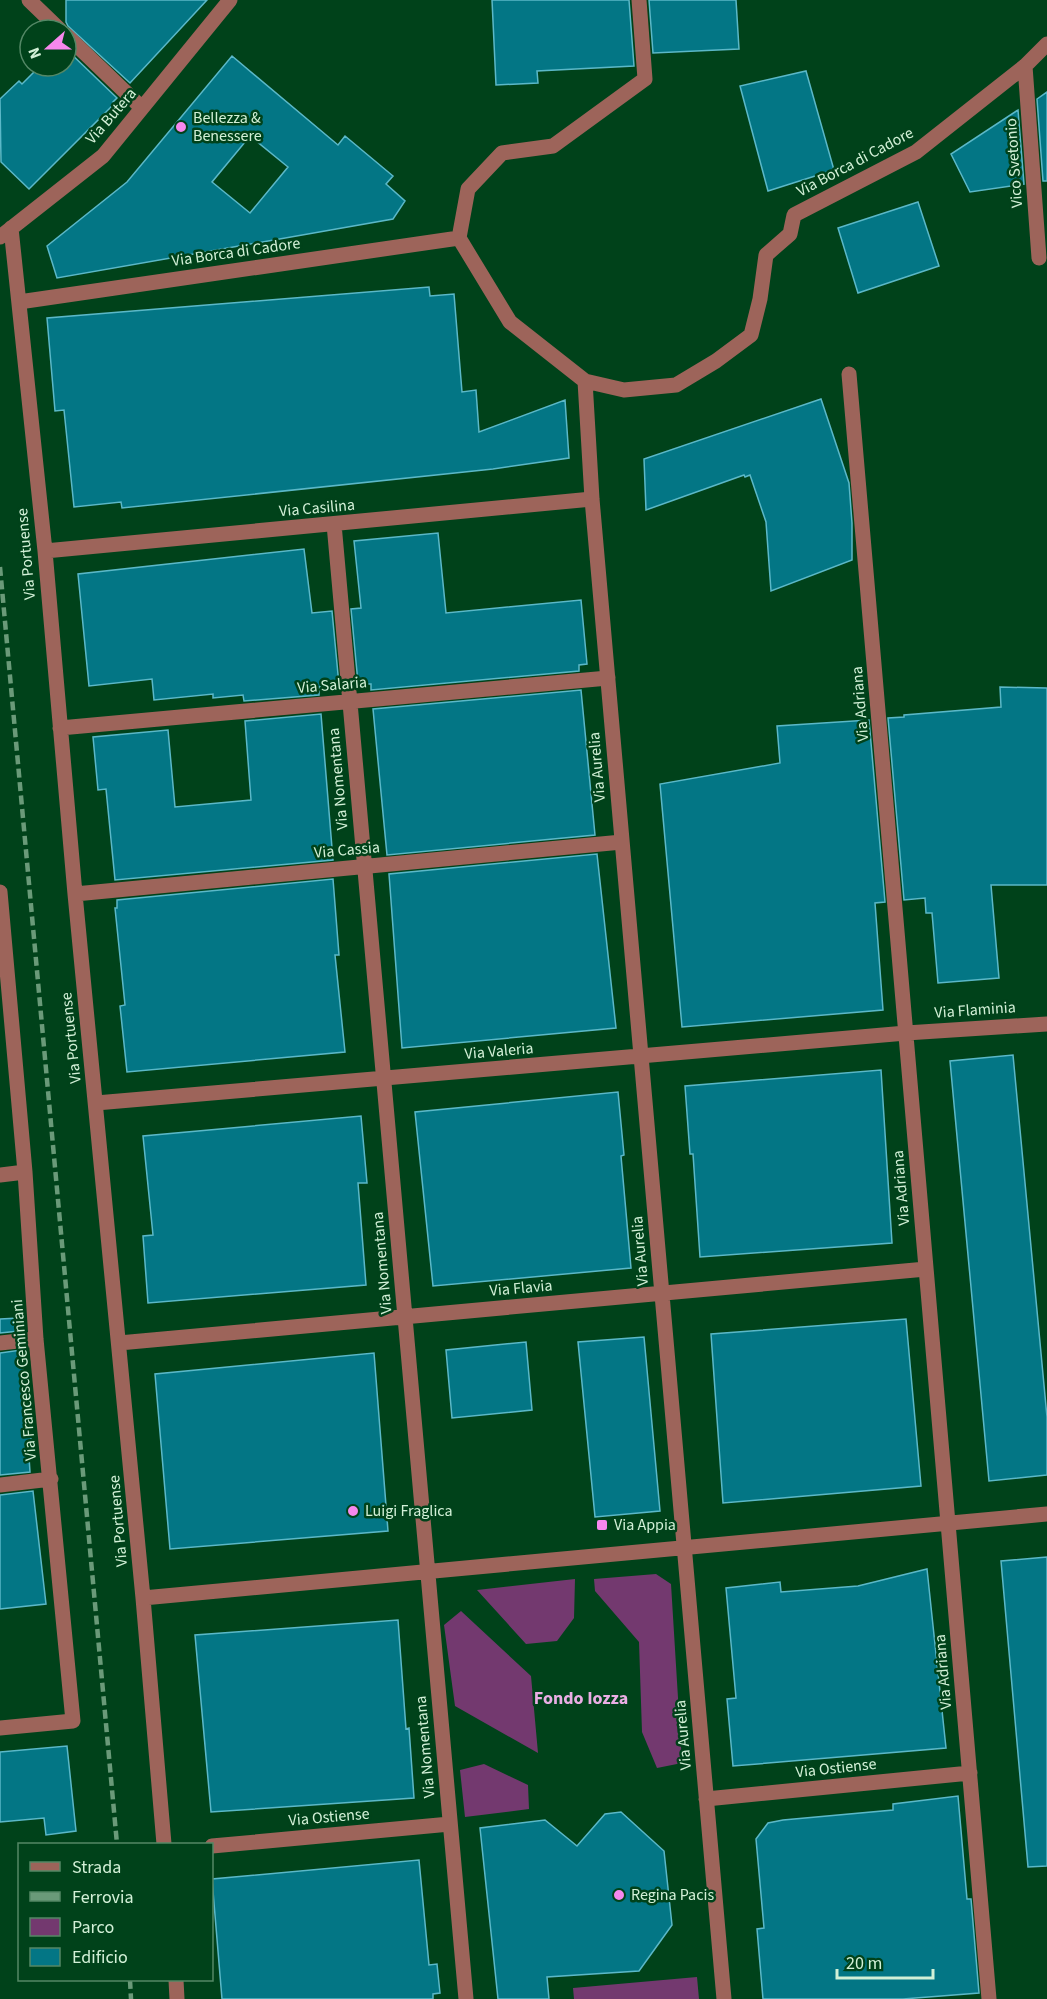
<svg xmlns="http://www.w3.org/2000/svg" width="1047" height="1999" font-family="'Source Sans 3',sans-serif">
<rect width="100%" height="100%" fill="#00421a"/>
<!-- green -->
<path fill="#73396f" d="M 656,1574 L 671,1584 L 682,1763 L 657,1768 L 642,1732 L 639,1642 L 595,1591 L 594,1579 Z
M 575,1579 L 574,1618 L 557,1641 L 526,1644 L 477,1590 Z
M 461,1611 L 531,1676 L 538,1753 L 455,1706 L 444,1625 Z
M 484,1764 L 528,1785 L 529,1809 L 465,1817 L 460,1770 Z
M 697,1977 L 699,1999 L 574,1999 L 573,1988 Z"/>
<!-- building -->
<path fill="#037685" stroke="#5bb8c8" stroke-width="1.5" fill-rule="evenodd" d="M 66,0 L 207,0 L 130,83 L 68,26 L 66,22 Z
M 492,0 L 629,0 L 634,66 L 537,71 L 538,83 L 496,85 Z
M 649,0 L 736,0 L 739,49 L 653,53 Z
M 66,49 L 117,98 L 113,102 L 114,104 L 29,189 L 1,162 L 0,99 L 19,81 L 22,84 L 40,66 L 66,66 Z
M 232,56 L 338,145 L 345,136 L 393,176 L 386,184 L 405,201 L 393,219 L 57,278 L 47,246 L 127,182 ZM 250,136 L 288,167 L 250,213 L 212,182 Z
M 806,71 L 834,170 L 768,191 L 740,86 Z
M 1047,92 L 1047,181 L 1043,181 L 1037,99 Z
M 1018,110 L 1024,184 L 970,192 L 951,154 Z
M 918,202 L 939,266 L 858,293 L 838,228 Z
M 429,287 L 430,296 L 454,294 L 462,392 L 476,390 L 479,432 L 565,400 L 569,458 L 493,469 L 122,508 L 121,502 L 74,507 L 64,410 L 55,411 L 47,318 Z
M 821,399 L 849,483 L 852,523 L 852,560 L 771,591 L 766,522 L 750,475 L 745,477 L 744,475 L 646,510 L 644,459 Z
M 438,533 L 446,613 L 581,600 L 587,664 L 579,665 L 579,671 L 371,690 L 371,684 L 367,684 L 367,682 L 358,683 L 351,609 L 361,608 L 354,541 Z
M 304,549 L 312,613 L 332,611 L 339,685 L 319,687 L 319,695 L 244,701 L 243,695 L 213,698 L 213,694 L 154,700 L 152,679 L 89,686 L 78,574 Z
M 1000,687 L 1047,688 L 1047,885 L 991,885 L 999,978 L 938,983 L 932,913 L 926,913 L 925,898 L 904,900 L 888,718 L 904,717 L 904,715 L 1001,707 Z
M 581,690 L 595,835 L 387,855 L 373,709 Z
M 321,714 L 333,860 L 115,880 L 106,789 L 98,790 L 93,737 L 168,730 L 175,807 L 251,800 L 245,721 Z
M 869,720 L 885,902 L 875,903 L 883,1010 L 682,1027 L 660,784 L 780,763 L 777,726 Z
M 597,854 L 616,1028 L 402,1048 L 389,874 Z
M 333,879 L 339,955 L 335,955 L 345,1052 L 127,1072 L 120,1006 L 125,1005 L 115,908 L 117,908 L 117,900 Z
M 1013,1055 L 1047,1417 L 1047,1475 L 989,1481 L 950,1061 Z
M 881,1070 L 892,1243 L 700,1257 L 693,1154 L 690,1154 L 685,1086 Z
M 618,1092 L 624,1155 L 621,1156 L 631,1268 L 433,1286 L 415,1112 Z
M 361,1116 L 367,1183 L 358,1183 L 366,1285 L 148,1303 L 143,1236 L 153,1235 L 143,1136 Z
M 18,1318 L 19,1331 L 0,1333 L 0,1319 Z
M 906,1319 L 921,1486 L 723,1503 L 711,1334 Z
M 644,1337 L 660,1511 L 595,1517 L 578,1342 Z
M 526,1342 L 532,1410 L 452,1418 L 446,1350 Z
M 21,1350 L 33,1457 L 29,1457 L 30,1472 L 0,1475 L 0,1353 Z
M 374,1353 L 388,1531 L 170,1549 L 155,1374 Z
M 33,1491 L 46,1604 L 0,1609 L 0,1495 Z
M 1047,1557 L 1047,1866 L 1028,1867 L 1001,1561 Z
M 927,1569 L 946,1748 L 733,1766 L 727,1699 L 736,1698 L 726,1588 L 780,1582 L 781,1592 L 858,1586 Z
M 398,1620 L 406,1729 L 409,1728 L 414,1798 L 211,1812 L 195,1635 Z
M 67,1746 L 76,1831 L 46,1835 L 44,1818 L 0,1822 L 0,1752 Z
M 958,1796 L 967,1899 L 971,1899 L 979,1993 L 903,1999 L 763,1999 L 757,1929 L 764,1928 L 756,1839 L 768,1823 L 783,1820 L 893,1810 L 893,1804 Z
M 621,1812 L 664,1851 L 672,1925 L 639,1971 L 547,1977 L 549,1999 L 498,1999 L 480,1828 L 545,1820 L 577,1846 L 605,1814 Z
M 419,1860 L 429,1965 L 437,1964 L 440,1993 L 433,1994 L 433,1999 L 222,1999 L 212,1879 Z"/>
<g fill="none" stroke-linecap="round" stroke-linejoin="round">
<!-- minor -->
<path stroke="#9d645a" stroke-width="15" d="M 29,0 L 60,30
M 66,35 L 142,108
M 1025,66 L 1039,258
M 11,228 L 45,551 L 75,894 L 143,1598 L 164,1844
M 0,237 L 103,156 L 230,0
M 459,238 L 468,189 L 502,153 L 553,146 L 645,79 L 639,0
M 19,302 L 459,238 L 510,322 L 585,381 L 624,390 L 676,385 L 716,361 L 751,335 L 760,299 L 766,255 L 790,234 L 794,215 L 916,152 L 1025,66 L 1047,44
M 849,374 L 989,1999
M 585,381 L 592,499 L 724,1999
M 334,524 L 466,1999
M 45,551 L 592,499
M 60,728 L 608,678
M 0,892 L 25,1172 L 36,1339 L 73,1721 L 0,1728
M 75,894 L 622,842
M 96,1103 L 906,1033 L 1047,1024
M 0,1175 L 25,1172
M 0,1343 L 36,1339
M 119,1343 L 926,1269
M 0,1485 L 51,1479
M 143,1598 L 1047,1514
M 706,1799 L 970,1773
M 212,1846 L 450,1824
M 176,1980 L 177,1999"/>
<!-- rail -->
<path stroke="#6a9a79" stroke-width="4.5" stroke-dasharray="9 4.5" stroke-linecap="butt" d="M 0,567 L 117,1844
M 130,1980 L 131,1999"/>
</g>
<!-- markers -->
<g fill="#f688ed" stroke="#00421a" stroke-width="2">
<circle cx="181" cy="127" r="6"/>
<circle cx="353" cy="1511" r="6"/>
<rect x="596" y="1519" width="12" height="12" rx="3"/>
<circle cx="619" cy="1895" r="6"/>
</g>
<g text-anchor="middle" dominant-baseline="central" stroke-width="5" stroke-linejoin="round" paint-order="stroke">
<!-- street labels -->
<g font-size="16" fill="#d2f0d7" stroke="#00421a">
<text transform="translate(111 116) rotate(-49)">Via Butera</text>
<text transform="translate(855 162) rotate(-28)">Via Borca di Cadore</text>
<text transform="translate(1014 163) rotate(-94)">Vico Svetonio</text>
<text transform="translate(236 252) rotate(-8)">Via Borca di Cadore</text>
<text transform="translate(317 508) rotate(-5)">Via Casilina</text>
<text transform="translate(26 554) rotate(-95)">Via Portuense</text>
<text transform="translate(332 685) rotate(-5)">Via Salaria</text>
<text transform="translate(860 704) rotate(-95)">Via Adriana</text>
<text transform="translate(597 767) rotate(-95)">Via Aurelia</text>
<text transform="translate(338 779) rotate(-95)">Via Nomentana</text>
<text transform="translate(347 850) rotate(-5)">Via Cassia</text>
<text transform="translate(975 1010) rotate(-4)">Via Flaminia</text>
<text transform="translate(71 1038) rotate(-96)">Via Portuense</text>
<text transform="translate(499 1051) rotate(-5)">Via Valeria</text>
<text transform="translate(901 1188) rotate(-95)">Via Adriana</text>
<text transform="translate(640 1251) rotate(-95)">Via Aurelia</text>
<text transform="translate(382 1263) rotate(-95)">Via Nomentana</text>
<text transform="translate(521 1288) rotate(-5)">Via Flavia</text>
<text transform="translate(24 1380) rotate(-95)">Via Francesco Geminiani</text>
<text transform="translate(118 1521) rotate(-95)">Via Portuense</text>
<text transform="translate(943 1672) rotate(-95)">Via Adriana</text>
<text transform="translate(683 1735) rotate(-95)">Via Aurelia</text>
<text transform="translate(425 1747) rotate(-95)">Via Nomentana</text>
<text transform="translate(836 1768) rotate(-6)">Via Ostiense</text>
<text transform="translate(329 1817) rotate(-5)">Via Ostiense</text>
</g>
<!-- poi labels -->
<g font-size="16" fill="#d2f0d7" stroke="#00421a" text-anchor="start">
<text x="193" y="118">Bellezza &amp;<tspan x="193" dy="18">Benessere</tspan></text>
<text x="365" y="1511">Luigi Fraglica</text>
<text x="614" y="1525">Via Appia</text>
<text x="631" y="1895">Regina Pacis</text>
</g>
<!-- neighbourhood labels -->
<g font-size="18" font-weight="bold" fill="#eaaee4" stroke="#00421a">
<text x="581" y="1698">Fondo Iozza</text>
</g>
</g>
<!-- legend -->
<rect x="18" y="1843" width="195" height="138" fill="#00421a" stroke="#548866" stroke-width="1.5"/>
<rect x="30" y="1862" width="30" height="9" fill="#9d645a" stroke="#548866" stroke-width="1.5"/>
<text x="72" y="1873" font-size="18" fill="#d2f0d7">Strada</text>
<rect x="30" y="1892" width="30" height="9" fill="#6a9a79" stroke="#548866" stroke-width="1.5"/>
<text x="72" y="1903" font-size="18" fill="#d2f0d7">Ferrovia</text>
<rect x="30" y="1918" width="30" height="18" fill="#73396f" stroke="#548866" stroke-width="1.5"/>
<text x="72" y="1933" font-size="18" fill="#d2f0d7">Parco</text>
<rect x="30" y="1948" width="30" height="18" fill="#037685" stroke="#548866" stroke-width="1.5"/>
<text x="72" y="1963" font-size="18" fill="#d2f0d7">Edificio</text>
<!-- north arrow -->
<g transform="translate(48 48) rotate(249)"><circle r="28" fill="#00421a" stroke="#548866" stroke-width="1.5"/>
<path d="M0-4.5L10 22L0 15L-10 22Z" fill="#f688ed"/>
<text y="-9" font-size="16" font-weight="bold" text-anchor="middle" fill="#d2f0d7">N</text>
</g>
<!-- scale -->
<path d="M837 1969v9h96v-9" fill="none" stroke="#d2f0d7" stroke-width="3"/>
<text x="846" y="1969" font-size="18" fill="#d2f0d7" stroke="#00421a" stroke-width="4.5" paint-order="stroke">20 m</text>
</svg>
